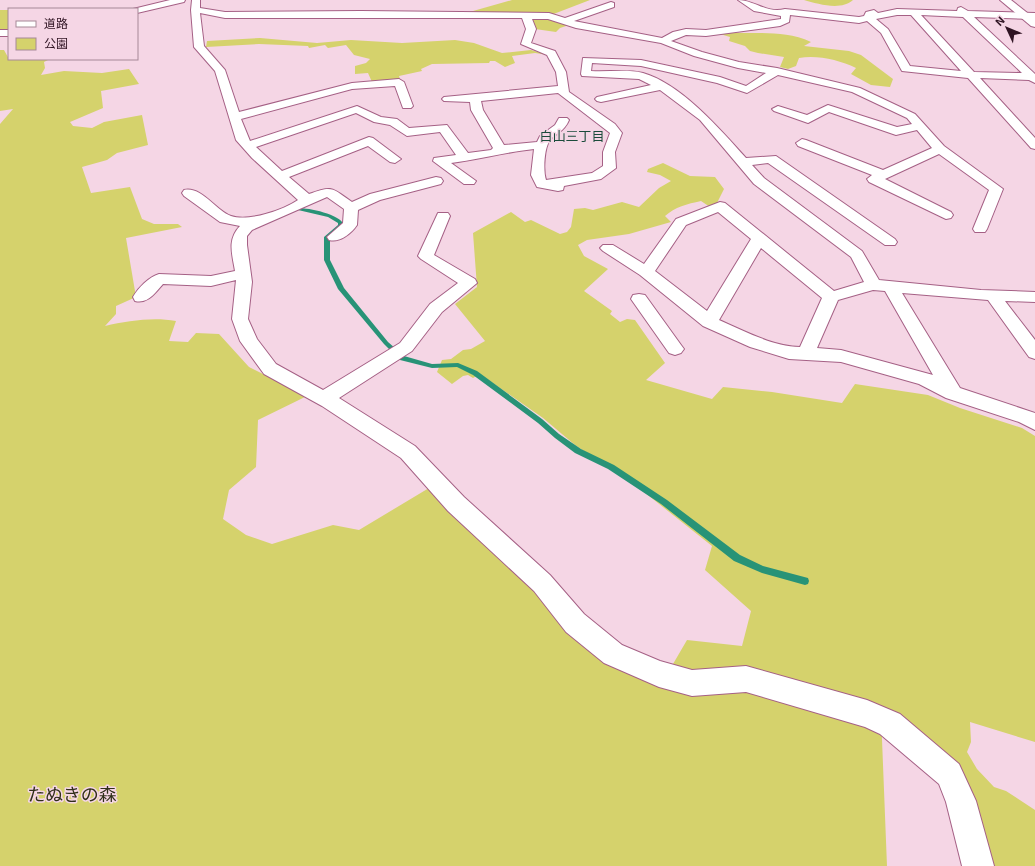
<svg xmlns="http://www.w3.org/2000/svg" width="1035" height="866" font-family="'Exo 2','Noto Sans JP',sans-serif">
<rect width="100%" height="100%" fill="#f5d6e5"/>
<!-- green -->
<path fill="#d5d26c" d="M 512,0 L 590,0 L 551,15 L 466,13 Z
M 804,0 L 853,0 C 841,11 818,4 804,0 Z
M 0,10 L 9,10 L 9,31 L 0,31 Z
M 531,18 L 549,18 L 569,25 L 560,28 L 556,32 L 535,29 Z
M 726,32 C 756,35 782,29 811,42 L 804,46 L 849,51 L 861,55 L 893,79 L 890,87 L 871,85 L 851,74 L 856,68 C 839,60 818,55 799,58 L 796,66 L 788,69 L 780,67 L 784,57 L 758,53 L 750,51 L 745,46 L 729,41 L 730,37 L 720,34 Z
M 260,38 L 317,43 L 351,40 L 402,43 L 455,40 L 474,43 L 502,53 L 531,50 L 548,55 L 535,53 L 512,56 L 515,63 L 505,67 L 495,61 L 490,61 L 489,63 L 432,64 L 421,69 L 422,71 L 399,76 L 400,79 L 372,82 L 368,73 L 355,74 L 355,66 L 366,63 L 370,59 L 354,55 L 346,45 L 328,48 L 325,45 L 309,48 L 308,46 L 259,44 L 206,47 L 207,41 Z
M 0,50 L 4,50 L 9,59 L 50,59 L 44,62 L 45,68 L 41,75 L 64,71 L 102,73 L 129,69 L 139,84 L 101,91 L 103,108 L 70,122 L 73,126 L 92,128 L 104,122 L 142,115 L 148,145 L 117,153 L 107,160 L 82,167 L 91,193 L 130,187 L 142,219 L 154,224 L 178,224 L 182,227 L 126,238 L 136,297 L 116,306 L 116,314 L 105,326 C 128,321 152,317 176,321 L 169,341 L 188,342 L 196,333 L 219,334 L 249,367 L 307,396 L 258,420 L 256,467 L 229,490 L 223,519 L 246,535 L 272,544 L 333,525 L 359,530 L 434,485 L 570,610 L 666,676 L 687,640 L 742,646 L 751,611 L 705,570 L 712,546 L 634,484 L 575,445 L 543,418 L 480,374 L 473,378 L 468,375 L 463,376 L 452,384 L 437,372 L 442,360 L 451,359 L 463,350 L 471,349 L 485,341 L 455,304 L 477,287 L 473,233 L 511,212 L 525,222 L 531,220 L 560,234 L 567,232 L 571,227 L 574,209 L 585,208 L 593,210 L 622,202 L 639,207 L 659,188 L 671,181 L 660,175 L 647,172 L 648,169 L 663,163 L 690,176 L 715,177 L 724,189 L 716,205 L 710,207 L 701,201 C 687,204 675,207 665,216 L 671,222 L 629,234 L 587,240 L 578,245 L 584,256 L 608,269 L 584,291 L 612,311 L 610,314 L 620,322 L 627,319 L 635,320 L 665,363 L 646,380 L 712,399 L 723,387 L 772,392 L 842,403 L 855,384 L 928,395 L 960,408 L 1022,428 L 1035,436 L 1035,742 L 970,722 L 971,742 L 967,752 L 977,769 L 994,787 L 1006,791 L 1035,810 L 1035,866 L 994,866 L 980,838 L 965,791 L 881,714 L 887,866 L 0,866 L 0,124 L 13,109 L 0,111 Z"/>
<g fill="none" stroke-linecap="round" stroke-linejoin="round">
<!-- stream -->
<path fill="#289377" fill-rule="evenodd" d="M 298,208 C 309,208 340,214 344,225 L 343,226 L 330,237 L 330,260 L 344,288 L 388,342 L 404,356 L 432,364 L 458,363 L 477,371 L 542,419 L 559,434 L 581,449 L 614,465 L 667,500 L 740,555 L 763,566 L 808,578 L 809,581 L 808,584 L 805,585 L 762,573 L 734,561 L 661,504 L 608,469 L 575,453 L 555,438 L 538,423 L 473,375 L 457,367 L 432,368 L 400,360 L 384,344 L 338,289 L 324,260 L 324,237 L 338,225 L 338,223 L 328,217 L 298,210 Z"/>
<!-- minor casing -->
<g stroke="#a56085" stroke-width="2">
<path id="minor" d="M 170,0 L 185,0 L 184,2 L 137,13 L 137,9 L 133,9 Z
M 192,0 L 200,0 L 200,8 L 225,12 L 361,11 L 549,13 L 565,18 L 611,2 L 614,3 L 614,7 L 574,21 L 662,38 L 673,32 L 686,29 L 706,30 L 781,19 L 781,16 L 754,11 L 738,0 C 754,0 767,14 785,9 L 859,17 L 864,16 L 866,12 L 874,10 L 878,13 L 897,9 L 957,11 L 958,8 L 961,7 L 968,11 L 1035,13 L 1035,19 L 974,17 L 1035,74 L 1035,83 L 1029,80 L 980,78 L 1035,138 L 1035,149 L 1031,148 L 968,78 L 902,71 L 881,33 L 867,21 L 859,23 L 790,15 L 789,22 L 780,26 L 706,36 L 686,35 L 671,41 L 702,52 L 739,62 L 777,68 L 860,88 L 915,114 L 944,146 L 1003,189 L 987,229 L 985,232 L 975,232 L 973,229 L 989,190 L 939,154 L 885,179 L 951,212 L 953,215 L 951,218 L 946,219 L 869,182 L 867,179 L 872,175 L 798,146 L 796,143 L 802,139 L 806,140 L 883,170 L 932,148 L 917,130 L 896,135 L 829,112 L 808,123 L 774,111 L 772,109 L 778,106 L 807,115 L 828,105 L 897,127 L 912,124 L 907,118 L 852,92 L 778,75 L 747,93 L 717,83 L 641,66 L 592,63 L 591,71 C 608,72 628,69 643,73 C 681,84 720,129 746,158 L 776,156 L 895,239 L 897,242 L 895,245 L 885,245 L 768,163 L 752,165 L 764,178 L 862,251 L 879,280 L 981,290 L 1035,292 L 1035,302 L 1005,301 L 1035,340 L 1035,359 L 1029,357 L 988,300 L 902,293 L 960,388 L 1035,413 L 1035,430 L 1019,422 L 946,398 L 919,384 L 841,362 L 789,359 L 750,347 L 703,326 L 640,275 L 603,251 L 600,248 L 603,245 L 613,245 L 644,264 L 676,219 L 720,202 L 725,203 L 834,291 L 864,282 L 851,257 L 754,184 L 700,120 L 660,90 L 601,102 L 597,101 L 595,99 L 597,97 L 651,85 L 639,79 L 582,76 L 581,74 L 583,58 L 641,60 L 720,77 L 746,86 L 766,73 L 738,68 L 694,56 L 661,43 L 576,28 L 548,19 L 532,19 L 536,29 L 531,43 L 555,51 L 566,72 L 569,92 L 615,124 L 622,133 L 615,152 L 616,168 L 601,179 L 564,186 L 563,190 L 558,191 L 537,187 L 531,175 L 534,149 C 506,152 480,159 451,163 L 476,181 L 474,184 L 464,184 L 433,161 L 434,158 L 456,155 L 440,132 L 407,136 L 390,125 L 374,122 L 356,113 L 256,147 L 282,171 L 369,137 L 373,138 L 401,159 L 395,163 L 390,162 L 368,146 L 289,177 L 309,194 C 333,185 332,188 352,202 L 370,194 L 436,177 L 441,178 L 443,181 L 441,184 L 380,200 L 358,210 L 357,225 C 351,234 339,243 329,240 L 327,237 L 343,223 L 344,209 L 327,197 L 252,230 L 247,236 L 247,245 L 252,282 L 248,319 L 257,339 L 276,364 L 323,390 L 400,343 L 430,304 L 458,283 L 421,259 L 418,256 L 438,213 L 448,213 L 450,216 L 434,255 L 475,279 L 477,283 L 442,312 L 412,351 L 339,398 L 415,446 L 464,497 L 550,575 L 584,614 L 622,645 L 660,661 L 692,670 L 746,666 L 867,700 L 900,714 L 959,764 L 976,801 L 994,866 L 962,866 L 946,802 L 939,784 L 880,734 L 865,727 L 746,692 L 692,696 L 659,687 L 604,663 L 566,632 L 534,591 L 448,511 L 401,458 L 322,406 L 264,374 L 240,341 L 232,319 L 236,280 L 211,286 L 163,284 C 155,293 148,304 135,301 L 133,297 C 138,288 149,277 159,274 L 211,276 L 235,271 C 232,253 227,240 240,226 L 220,222 L 184,196 L 182,193 L 184,190 C 202,186 216,211 231,216 C 249,222 283,210 298,200 L 252,158 L 236,140 L 215,71 L 194,47 L 191,10 ZM 200,13 L 225,18 L 522,18 L 526,29 L 521,44 L 547,55 L 556,72 L 558,86 L 444,97 L 442,99 L 444,101 L 470,102 L 471,110 L 493,148 L 491,150 L 468,153 L 447,125 L 409,128 L 397,119 L 381,117 L 357,106 L 250,141 L 241,119 L 352,89 L 395,86 L 403,108 L 411,108 L 413,106 L 404,82 L 399,79 L 352,83 L 239,112 L 225,70 L 204,46 ZM 897,15 L 911,15 L 961,71 L 910,66 L 888,29 L 876,19 ZM 921,15 L 963,17 L 1022,73 L 974,72 ZM 558,93 L 610,133 L 603,152 L 603,166 L 592,173 L 546,180 C 543,171 544,148 550,140 C 557,132 564,132 569,120 L 567,118 L 559,118 L 555,125 L 540,136 L 537,142 L 504,145 L 483,110 L 481,101 ZM 718,212 L 751,239 L 707,311 L 655,271 L 686,225 ZM 761,248 L 822,298 L 800,347 C 771,346 745,331 719,320 ZM 873,290 L 885,291 L 933,375 L 841,350 L 817,348 L 838,300 Z
M 0,30 L 9,30 L 9,36 L 0,36 Z
M 639,294 L 645,295 L 681,345 L 684,349 L 681,353 L 675,355 L 669,353 L 631,299 L 633,295 Z"/>
</g>
<!-- tertiary casing -->
<g stroke="#a56085" stroke-width="2">
<path id="tertiary" d="M 1000,0 L 1011,0 L 1035,19 L 1035,27 L 1031,26 Z"/>
</g>
<!-- minor -->
<use href="#minor" fill="#fff" fill-rule="evenodd"/>
<!-- tertiary -->
<use href="#tertiary" fill="#fff" fill-rule="evenodd"/>
</g>
<g text-anchor="middle" dominant-baseline="central" stroke-width="3" stroke-linejoin="round" paint-order="stroke">
<!-- far-neighbourhood labels -->
<g font-size="13" fill="#1b4b3b" stroke="#f5d6e5">
<text x="572" y="136">白山三丁目</text>
</g>
<!-- near-park labels -->
<g font-size="18" fill="#302f1a" stroke="#f5d6e5">
<text x="72" y="794">たぬきの森</text>
</g>
</g>
<!-- legend -->
<rect x="8" y="8" width="130" height="52" fill="#f5d6e5" stroke="#a68897"/>
<rect x="16" y="21" width="20" height="6" fill="#ffffff" stroke="#a68897"/>
<text x="44" y="28" font-size="12" fill="#2f1423">道路</text>
<rect x="16" y="38" width="20" height="12" fill="#d5d26c" stroke="#a68897"/>
<text x="44" y="48" font-size="12" fill="#2f1423">公園</text>
<!-- north arrow -->
<g transform="translate(1007 28) rotate(314)" stroke="#f5d6e5" stroke-width="3" paint-order="stroke">
<path d="M0-3L7 15L0 10L-7 15Z" fill="#2f1423"/>
<text y="-6" font-size="11" font-weight="bold" text-anchor="middle" fill="#2f1423">N</text>
</g>
</svg>
